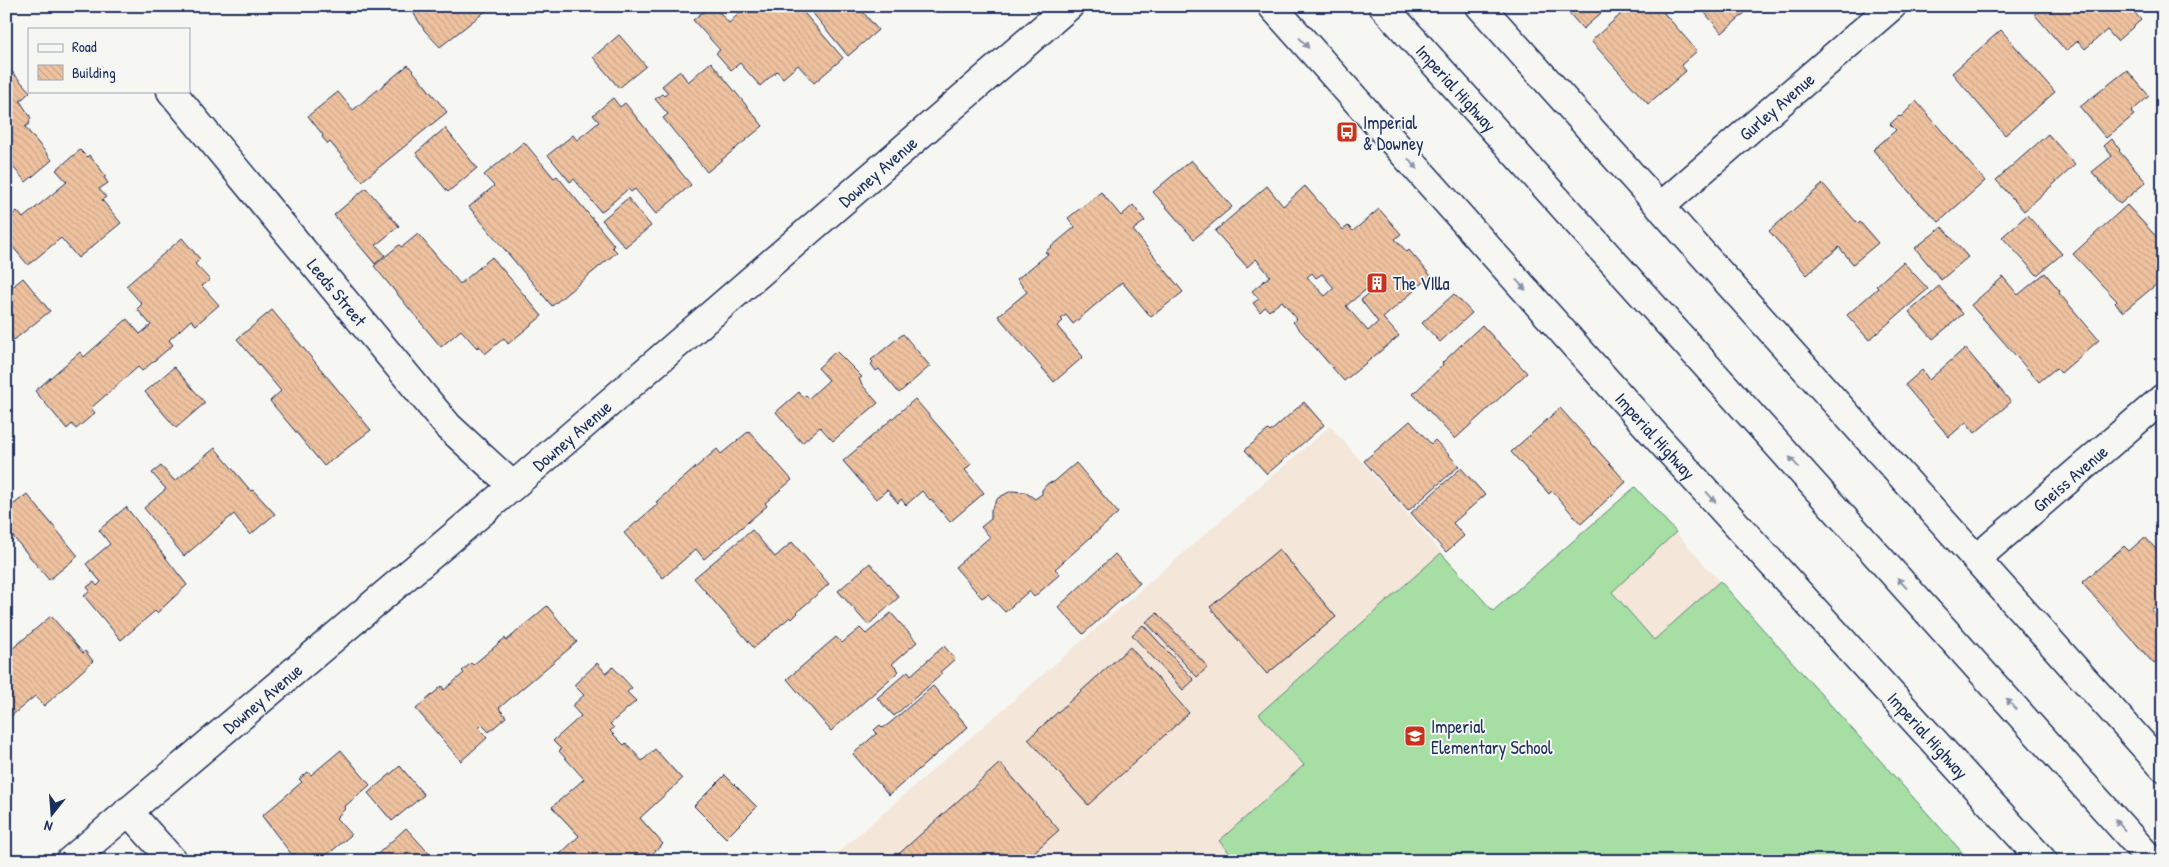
<svg xmlns="http://www.w3.org/2000/svg" width="2169" height="867" font-family="'Patrick Hand',sans-serif">
<defs>
<pattern id="building-back-hatch" width="6" height="6" patternUnits="userSpaceOnUse" patternTransform="scale(1.25)"><rect width="6" height="6" fill="#efc29f"/><path d="M-1 5l2 2M0 0l6 6M5-1l2 2" fill="none" stroke="#cca78b"/></pattern>
</defs>
<rect width="100%" height="100%" fill="#f6f6f2"/>
<filter id="ink" filterUnits="userSpaceOnUse"><feTurbulence type="fractalNoise" baseFrequency=".02" numOctaves="2"/><feDisplacementMap in="SourceGraphic" scale="10" xChannelSelector="R" yChannelSelector="G"/><feConvolveMatrix kernelMatrix="1 2 1 2 8 2 1 2 1" color-interpolation-filters="sRGB"/></filter>
<g filter="url(#ink)">
<!-- built -->
<path fill="#f4e6d9" d="M 1330,426 L 1493,611 L 1635,487 L 1970,861 L 828,861 Z"/>
<!-- pitch -->
<path fill="#a6dea3" stroke="#608680" d="M 1635,487 L 1676,532 L 1612,592 L 1654,640 L 1720,581 L 1970,861 L 1237,861 L 1219,841 L 1304,765 L 1259,714 L 1441,553 L 1493,611 Z"/>
<!-- building -->
<path fill="url(#building-back-hatch)" stroke="#1b2f5e" fill-rule="evenodd" d="M 424,6 L 492,6 L 440,47 L 425,31 L 414,14 Z
M 710,6 L 714,6 L 729,23 L 747,6 L 798,6 L 843,58 L 814,83 L 798,65 L 783,78 L 777,71 L 760,86 L 740,63 L 731,70 L 716,53 L 720,50 L 693,20 Z
M 807,6 L 858,6 L 878,30 L 848,56 Z
M 1563,6 L 1609,6 L 1583,29 Z
M 1612,6 L 1672,6 L 1664,13 L 1697,51 L 1681,65 L 1686,71 L 1648,104 L 1591,41 L 1620,15 Z
M 1699,6 L 1753,6 L 1722,33 Z
M 2045,6 L 2129,6 L 2141,20 L 2117,41 L 2107,30 L 2085,49 L 2078,41 L 2066,51 L 2035,15 Z
M 2001,30 L 2055,92 L 2005,135 L 1952,73 Z
M 619,35 L 646,66 L 619,88 L 593,57 Z
M 711,62 L 763,126 L 707,172 L 663,118 L 668,114 L 655,99 L 662,94 L 664,96 L 668,93 L 662,86 L 680,71 L 688,82 Z
M 408,65 L 447,112 L 362,181 L 330,142 L 328,144 L 322,137 L 323,135 L 308,116 L 338,92 L 353,110 Z
M 7,66 L 30,92 L 20,101 L 31,118 L 29,121 L 30,123 L 25,127 L 52,160 L 26,182 L 6,159 Z
M 2127,70 L 2149,96 L 2131,112 L 2134,115 L 2106,138 L 2080,107 Z
M 613,98 L 620,107 L 625,103 L 691,185 L 656,214 L 635,189 L 631,192 L 628,189 L 601,212 L 574,179 L 570,182 L 548,155 L 573,135 L 577,140 L 599,122 L 593,115 Z
M 1916,101 L 1985,181 L 1939,222 L 1917,201 L 1873,150 L 1896,130 L 1890,124 L 1899,116 L 1901,117 Z
M 445,128 L 477,168 L 448,192 L 416,153 Z
M 2048,134 L 2075,165 L 2024,211 L 1996,180 Z
M 2112,139 L 2120,150 L 2119,151 L 2146,182 L 2120,204 L 2092,172 L 2112,156 L 2104,146 Z
M 524,142 L 554,178 L 557,176 L 614,245 L 612,247 L 617,252 L 552,306 L 469,207 L 494,186 L 484,175 Z
M 80,150 L 87,157 L 89,155 L 106,176 L 104,177 L 108,183 L 99,189 L 106,197 L 102,200 L 121,223 L 78,258 L 61,238 L 28,265 L 6,239 L 6,220 L 17,211 L 23,218 L 67,182 L 56,170 Z
M 1191,160 L 1232,207 L 1194,239 L 1153,192 Z
M 1823,184 L 1858,224 L 1860,222 L 1878,243 L 1853,264 L 1839,247 L 1807,275 L 1769,231 Z
M 1267,186 L 1283,206 L 1305,186 L 1343,230 L 1348,226 L 1353,231 L 1379,209 L 1401,234 L 1395,239 L 1407,252 L 1409,250 L 1431,276 L 1383,318 L 1399,336 L 1344,381 L 1293,322 L 1297,319 L 1282,301 L 1269,311 L 1265,307 L 1260,312 L 1253,303 L 1259,299 L 1252,291 L 1270,276 L 1256,259 L 1247,267 L 1215,231 ZM 1312,273 L 1316,278 L 1322,274 L 1334,288 L 1325,296 L 1307,277 ZM 1368,288 L 1371,292 L 1361,300 L 1378,322 L 1368,331 L 1346,306 Z
M 366,188 L 399,226 L 376,245 L 385,255 L 375,264 L 334,215 Z
M 1101,192 L 1121,216 L 1133,205 L 1145,221 L 1133,230 L 1183,292 L 1151,317 L 1122,282 L 1073,324 L 1066,315 L 1061,319 L 1063,321 L 1057,326 L 1083,357 L 1054,382 L 998,316 L 1027,292 L 1017,279 L 1048,254 L 1045,252 L 1075,227 L 1068,218 Z
M 628,198 L 651,226 L 625,247 L 602,220 Z
M 2127,205 L 2163,244 L 2163,279 L 2123,312 L 2115,303 L 2117,301 L 2073,254 Z
M 2027,215 L 2062,254 L 2037,275 L 2002,237 Z
M 1942,227 L 1968,257 L 1941,280 L 1915,248 Z
M 418,234 L 460,284 L 492,257 L 542,316 L 508,344 L 504,338 L 485,354 L 479,346 L 477,348 L 461,330 L 441,347 L 374,266 L 399,245 L 402,247 Z
M 182,238 L 200,259 L 195,264 L 210,280 L 202,286 L 219,305 L 196,325 L 191,320 L 169,340 L 173,345 L 142,371 L 138,367 L 91,408 L 95,413 L 76,429 L 72,424 L 67,429 L 35,391 L 80,352 L 84,357 L 127,319 L 140,334 L 151,325 L 137,309 L 142,304 L 126,286 Z
M 1903,262 L 1928,289 L 1869,340 L 1847,315 L 1878,288 L 1876,286 Z
M 2045,273 L 2060,291 L 2059,293 L 2099,340 L 2061,373 L 2056,368 L 2039,382 L 1971,305 L 2003,277 L 2018,295 Z
M 23,278 L 50,311 L 14,340 L 6,331 L 6,292 Z
M 1939,286 L 1963,314 L 1933,339 L 1909,312 Z
M 1454,294 L 1472,313 L 1440,342 L 1422,323 Z
M 272,310 L 371,430 L 324,466 L 270,401 L 281,391 L 237,339 Z
M 1482,325 L 1527,373 L 1455,439 L 1413,394 L 1443,365 L 1442,363 Z
M 903,334 L 930,366 L 899,393 L 879,369 L 876,371 L 871,364 L 873,362 L 871,360 Z
M 1965,348 L 2011,402 L 1975,433 L 1966,422 L 1949,437 L 1905,385 L 1922,370 L 1929,380 Z
M 836,351 L 862,377 L 859,379 L 863,386 L 878,403 L 833,441 L 820,427 L 802,443 L 776,412 L 799,392 L 803,397 L 806,395 L 809,398 L 829,380 L 818,368 Z
M 174,367 L 205,403 L 176,428 L 145,392 Z
M 915,399 L 971,464 L 965,470 L 984,493 L 950,522 L 931,499 L 930,500 L 922,491 L 906,505 L 901,499 L 898,503 L 887,490 L 876,499 L 843,461 Z
M 1304,402 L 1324,425 L 1267,474 L 1245,450 L 1268,430 L 1270,432 Z
M 1560,408 L 1626,482 L 1581,524 L 1552,491 L 1549,494 L 1511,452 Z
M 1410,421 L 1431,444 L 1435,440 L 1459,466 L 1408,511 L 1364,461 Z
M 749,431 L 792,480 L 765,503 L 767,506 L 704,559 L 696,549 L 663,578 L 624,533 L 658,504 L 656,502 L 717,449 L 721,454 Z
M 215,448 L 251,491 L 253,490 L 275,514 L 250,535 L 234,514 L 184,556 L 144,508 L 166,489 L 152,473 L 161,466 L 175,481 Z
M 1076,463 L 1118,513 L 1055,569 L 1060,574 L 1034,597 L 1029,591 L 1005,612 L 988,594 L 982,598 L 955,567 L 990,537 L 981,527 L 991,519 L 991,510 L 998,498 L 1011,491 L 1025,492 L 1035,499 L 1042,494 L 1042,490 L 1048,483 L 1054,482 Z
M 1461,468 L 1485,495 L 1453,523 L 1464,536 L 1446,552 L 1411,513 Z
M 27,494 L 78,556 L 49,580 L 6,528 L 6,510 Z
M 126,507 L 187,585 L 157,613 L 155,611 L 121,640 L 84,596 L 90,591 L 87,587 L 94,582 L 97,586 L 101,582 L 86,564 L 110,544 L 99,530 Z
M 752,530 L 775,557 L 792,542 L 829,584 L 797,612 L 798,613 L 792,619 L 790,617 L 754,648 L 694,578 Z
M 2145,537 L 2163,557 L 2163,610 L 2160,612 L 2155,607 L 2151,610 L 2163,623 L 2163,663 L 2161,665 L 2158,661 L 2154,664 L 2082,583 L 2124,546 L 2129,551 Z
M 1279,549 L 1336,617 L 1267,674 L 1210,607 Z
M 1115,554 L 1140,583 L 1083,634 L 1058,607 Z
M 870,563 L 899,597 L 868,625 L 838,591 Z
M 547,606 L 577,642 L 499,708 L 506,717 L 489,732 L 482,725 L 479,728 L 487,738 L 461,761 L 416,709 L 442,686 L 444,690 L 464,673 L 462,671 L 471,663 L 473,665 L 505,638 L 506,641 Z
M 891,613 L 917,642 L 892,664 L 899,671 L 831,731 L 787,679 L 836,637 L 842,643 L 860,628 L 866,634 Z
M 1157,613 L 1208,667 L 1197,677 L 1146,622 Z
M 51,616 L 83,653 L 85,651 L 93,661 L 44,706 L 35,696 L 10,717 L 6,713 L 6,654 Z
M 1143,625 L 1194,680 L 1183,690 L 1132,635 Z
M 944,646 L 955,659 L 940,672 L 942,674 L 894,716 L 877,698 L 908,671 L 911,675 Z
M 1130,647 L 1189,713 L 1088,805 L 1028,739 Z
M 597,663 L 606,673 L 613,667 L 632,688 L 627,692 L 636,701 L 610,724 L 614,728 L 610,731 L 624,745 L 626,743 L 642,761 L 655,749 L 682,779 L 640,818 L 663,844 L 644,861 L 566,861 L 560,854 L 579,836 L 552,807 L 584,779 L 559,751 L 561,749 L 553,741 L 581,716 L 572,706 L 584,695 L 574,685 Z
M 933,686 L 968,727 L 889,795 L 853,754 L 877,733 L 874,730 L 880,725 L 883,728 L 890,723 Z
M 341,750 L 370,785 L 344,807 L 345,809 L 336,818 L 351,835 L 320,861 L 300,861 L 294,853 L 292,855 L 262,816 L 302,782 L 299,779 L 308,772 L 311,775 Z
M 1000,763 L 1059,830 L 1024,861 L 891,861 Z
M 400,766 L 424,795 L 392,821 L 368,793 Z
M 725,775 L 757,807 L 726,838 L 694,806 Z
M 406,828 L 434,859 L 370,861 Z"/>
<g fill="none" stroke-linecap="round" stroke-linejoin="round">
<!-- minor casing -->
<g stroke="#1b2f5e" stroke-width="31">
<g id="minor">
<path d="M 1480,6 L 2163,767"/>
<path id="s1" d="M 171,91 L 448,426 L 513,486"/>
<path id="s2" d="M 1660,207 L 1892,6"/>
<path id="s3" d="M 1976,559 L 2163,398"/>
<path d="M 128,811 L 173,861"/>
</g>
</g>
<!-- major casing -->
<g stroke="#1b2f5e" stroke-width="31">
<g id="major">
<path id="s4" d="M 1272,6 L 1654,434 L 2043,861"/>
<path id="s5" d="M 1383,6 L 2152,861"/>
<path id="s6" d="M 70,861 L 513,486 L 1069,6"/>
</g>
</g>
<!-- minor -->
<use href="#minor" stroke="#f6f6f2" stroke-width="28"/>
<!-- major -->
<use href="#major" stroke="#f6f6f2" stroke-width="28"/>
</g>
<!-- one-way arrows -->
<defs><path id="oneway-solid" d="M-6-.8H1V-3.2L6.5 0L1 3.2V.8H-6Z" transform="scale(1.25)"/></defs>
<g fill="#8892a8">
<use href="#oneway-solid" transform="translate(1304 43) rotate(48)"/>
<use href="#oneway-solid" transform="translate(1413 164) rotate(48)"/>
<use href="#oneway-solid" transform="translate(1521 285) rotate(48)"/>
<use href="#oneway-solid" transform="translate(1794 462) rotate(-132)"/>
<use href="#oneway-solid" transform="translate(1711 497) rotate(48)"/>
<use href="#oneway-solid" transform="translate(1902 583) rotate(-132)"/>
<use href="#oneway-solid" transform="translate(2011 704) rotate(-132)"/>
<use href="#oneway-solid" transform="translate(2120 825) rotate(-132)"/>
</g>
</g>
<!-- icons -->
<defs>
<g id="bus-square" transform="scale(1.125)"><rect x="-9" y="-9" width="18" height="18" rx="4" fill="#c8321e" stroke="#f6f6f2"/><path d="M-5-6H5V4H4V6H2V4H-2V6H-4V4H-5ZM-3.5-4V0h7V-4ZM-3.5 1.2v1.5H-2V1.2ZM2 1.2v1.5H3.5V1.2Z" fill="#fff"/></g>
<g id="building-square" transform="scale(1.125)"><rect x="-9" y="-9" width="18" height="18" rx="4" fill="#c8321e" stroke="#f6f6f2"/><path d="M-4-6H4V6H1V3H-1V6H-4ZM-2.5-4.3h1.7v1.8h-1.7ZM.8-4.3h1.7v1.8H.8ZM-2.5-1h1.7V.8h-1.7ZM.8-1h1.7V.8H.8Z" fill="#fff"/></g>
<g id="school-square" transform="scale(1.125)"><rect x="-9" y="-9" width="18" height="18" rx="4" fill="#c8321e" stroke="#f6f6f2"/><path d="M0-5L7-2L0 1L-7-2ZM-4 1L0 2.5L4 1V4Q0 6-4 4Z" fill="#fff"/></g>
</defs>
<g fill-rule="evenodd">
<use href="#bus-square" x="1347" y="132"/>
<use href="#building-square" x="1377" y="283"/>
<use href="#school-square" x="1415" y="736"/>
</g>
<g text-anchor="middle" dominant-baseline="central" stroke-width="4" stroke-linejoin="round" paint-order="stroke">
<!-- street labels -->
<g font-size="18" fill="#1b2f5e" stroke="#f6f6f2">
<text stroke="none"><textPath href="#s5" startOffset="110">Imperial Highway</textPath></text>
<text stroke="none"><textPath href="#s2" startOffset="154">Gurley Avenue</textPath></text>
<text stroke="none"><textPath href="#s6" startOffset="1062">Downey Avenue</textPath></text>
<text stroke="none"><textPath href="#s1" startOffset="261">Leeds Street</textPath></text>
<text stroke="none"><textPath href="#s6" startOffset="658">Downey Avenue</textPath></text>
<text stroke="none"><textPath href="#s4" startOffset="576">Imperial Highway</textPath></text>
<text stroke="none"><textPath href="#s3" startOffset="124">Gneiss Avenue</textPath></text>
<text stroke="none"><textPath href="#s6" startOffset="252">Downey Avenue</textPath></text>
<text stroke="none"><textPath href="#s4" startOffset="981">Imperial Highway</textPath></text>
</g>
<!-- poi labels -->
<g font-size="18" fill="#1b2f5e" stroke="#f6f6f2" text-anchor="start">
<text x="1363" y="122">Imperial<tspan x="1363" dy="21">&amp; Downey</tspan></text>
<text x="1393" y="283">The VIlla</text>
<text x="1431" y="726">Imperial<tspan x="1431" dy="21">Elementary School</tspan></text>
</g>
</g>
<!-- margin -->
<rect width="2169" height="867" fill="none" stroke="#f6f6f2" stroke-width="25"/>
<rect x="12" y="12" width="2144" height="842" fill="none" stroke="#1b2f5e" stroke-width="2" filter="url(#ink)"/>
<!-- legend -->
<rect x="28" y="28" width="162" height="65" fill="#f6f6f2" stroke="#9ea6b7"/>
<rect x="38" y="44" width="25" height="8" fill="#f6f6f2" stroke="#9ea6b7"/>
<text x="72" y="52" font-size="15" fill="#1b2f5e">Road</text>
<rect x="38" y="65" width="25" height="15" fill="url(#building-back-hatch)" stroke="#9ea6b7"/>
<text x="72" y="78" font-size="15" fill="#1b2f5e">Building</text>
<!-- north arrow -->
<g transform="translate(52 814) rotate(197)" stroke="#f6f6f2" stroke-width="4" paint-order="stroke">
<path d="M0-4L9 19L0 12L-9 19Z" fill="#1b2f5e"/>
<text y="-8" font-size="14" font-weight="bold" text-anchor="middle" fill="#1b2f5e">N</text>
</g>
</svg>
